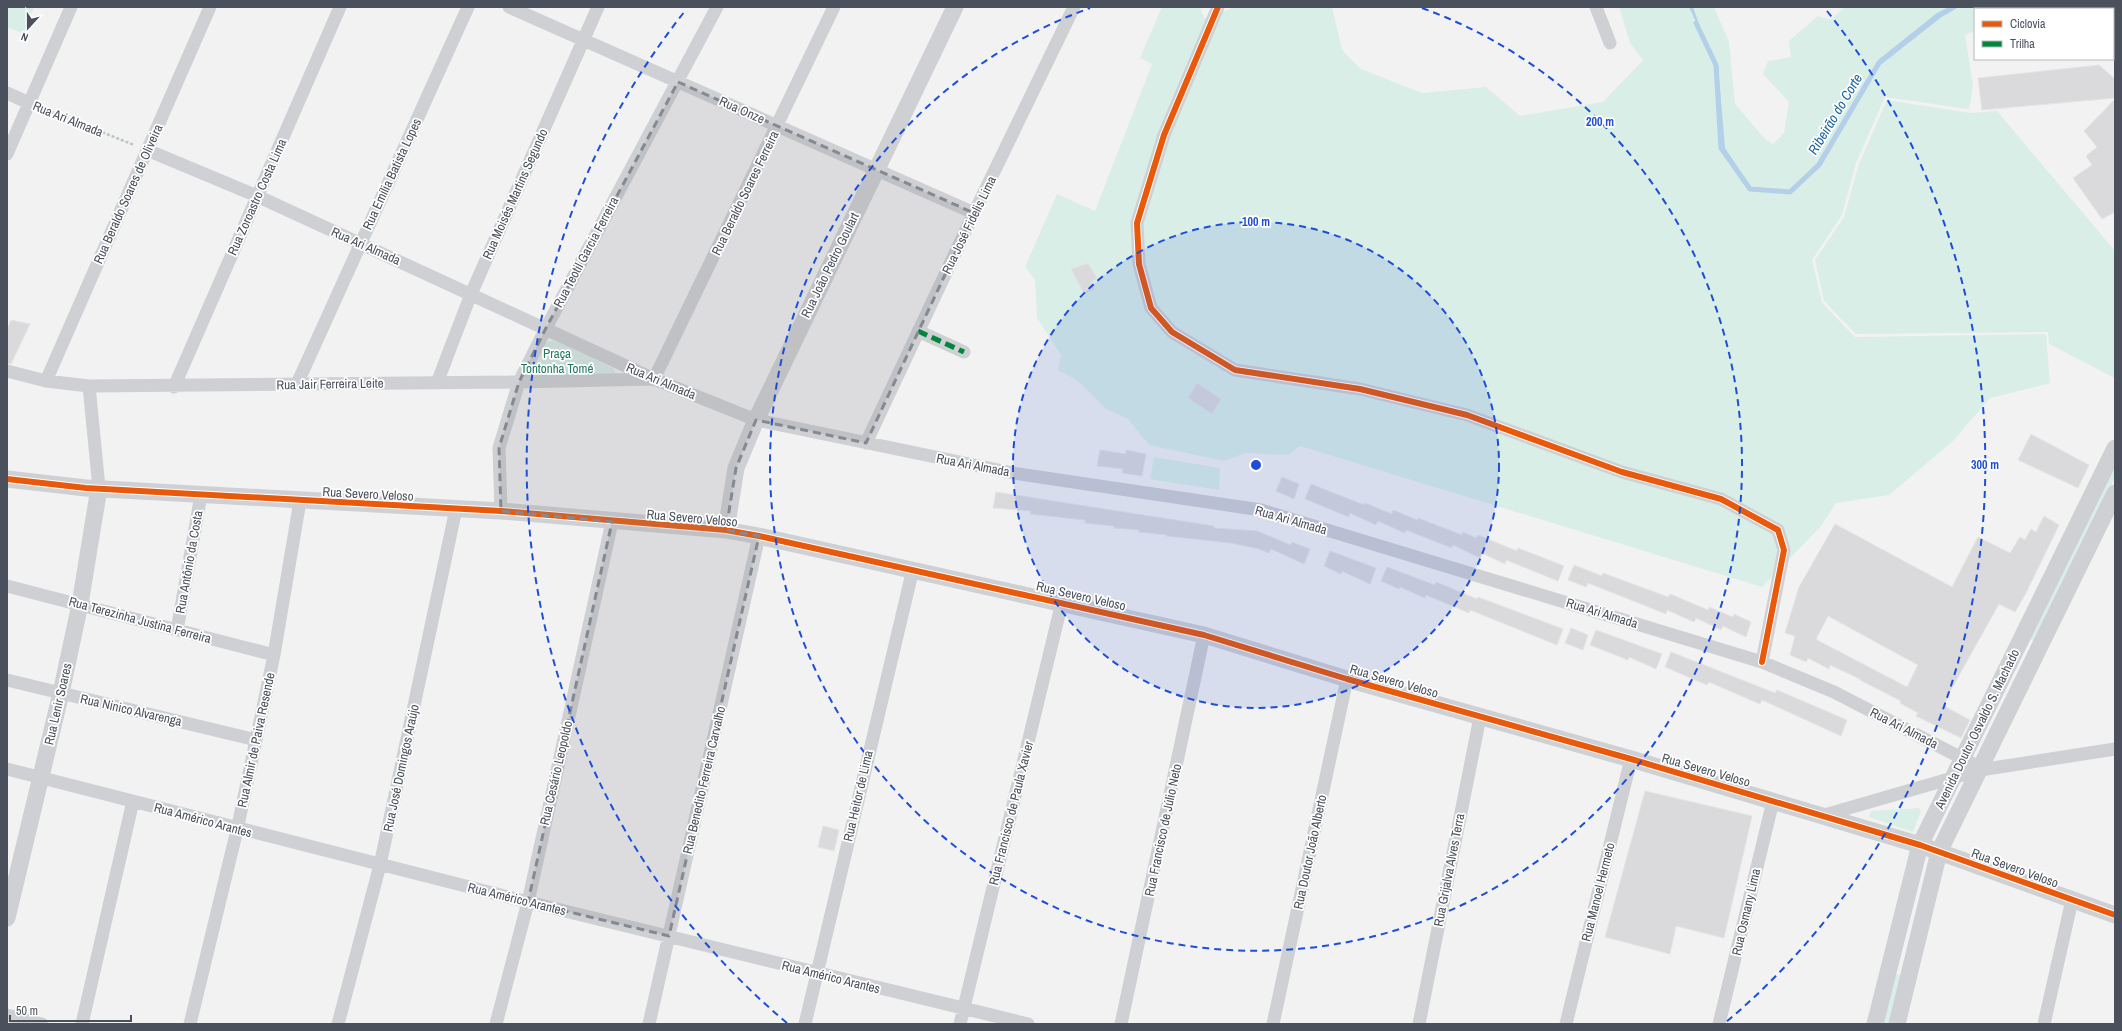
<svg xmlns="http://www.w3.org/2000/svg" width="2122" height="1031" font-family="'Archivo Narrow',sans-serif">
<rect width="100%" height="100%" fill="#f2f2f2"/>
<!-- green -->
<path fill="#d9eee6" d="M 7,7 L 34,7 L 24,34 L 7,27 Z
M 1162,7 L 1200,7 L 1204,18 L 1235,7 L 1332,7 L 1342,50 L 1361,69 L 1422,93 L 1486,87 L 1520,116 L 1603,102 L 1643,60 L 1630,43 L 1619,7 L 1714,7 L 1729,42 L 1735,104 L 1765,139 L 1773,144 L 1784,133 L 1789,102 L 1763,74 L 1768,61 L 1791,57 L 1789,41 L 1818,16 L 1831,20 L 1844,7 L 2026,7 L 2022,9 L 1975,9 L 1975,31 L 1965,35 L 1973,85 L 1969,109 L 1885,97 L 1856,163 L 1842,215 L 1812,260 L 1822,303 L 1855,337 L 2046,334 L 2050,383 L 1990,398 L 1952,442 L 1889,495 L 1836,503 L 1821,526 L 1762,587 L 1300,446 L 1288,455 L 1245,453 L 1224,461 L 1149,445 L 1128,419 L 1106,409 L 1077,380 L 1058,370 L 1061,355 L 1037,318 L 1035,280 L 1025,267 L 1057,194 L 1095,211 L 1152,64 L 1140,58 Z
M 1887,100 L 1970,113 L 1997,111 L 2115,251 L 2115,378 L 2049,344 L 2048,332 L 1856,334 L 1824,301 L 1815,260 L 1844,217 L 1859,164 Z
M 554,340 L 613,368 L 616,374 L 538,378 L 532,370 L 545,343 Z
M 1154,457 L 1220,468 L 1219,490 L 1150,479 Z
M 2115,465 L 2115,478 L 2035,642 L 2030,639 Z
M 1919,808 L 1921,811 L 1913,832 L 1869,817 L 1871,811 Z
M 1896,974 L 1903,976 L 1890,1024 L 1883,1024 Z"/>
<!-- water -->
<path fill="#b3d0e8" d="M 1689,7 L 1693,7 L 1700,27 L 1718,65 L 1725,148 L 1751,187 L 1789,190 L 1817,163 L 1878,60 L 1937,13 L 1949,7 L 1954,7 L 1940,15 L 1879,63 L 1819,165 L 1790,192 L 1750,189 L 1721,148 L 1716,65 Z"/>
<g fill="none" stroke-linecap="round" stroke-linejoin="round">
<!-- stream -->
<path stroke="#b3d0e8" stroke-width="5" d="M 1696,23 L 1716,65 L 1721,148 L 1750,189 L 1790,192 L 1819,165 L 1879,63 L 1940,15 L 1954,7"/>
</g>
<!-- building -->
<path fill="#dadadc" stroke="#e4e4e5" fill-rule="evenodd" d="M 2099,65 L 2115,79 L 2115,98 L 1982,110 L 1978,78 Z
M 2115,99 L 2115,212 L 2102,219 L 2073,178 L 2092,165 L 2086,156 L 2097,147 L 2084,131 Z
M 1088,263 L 1097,278 L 1092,282 L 1095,290 L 1084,294 L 1071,269 Z
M 11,320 L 30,324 L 11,364 L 7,363 L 7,330 Z
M 1197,383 L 1221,399 L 1212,414 L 1188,398 Z
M 2031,434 L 2089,465 L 2078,488 L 2018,460 Z
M 1100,450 L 1126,454 L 1126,450 L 1146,454 L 1142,476 L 1122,473 L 1123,469 L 1097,466 Z
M 1282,477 L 1299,484 L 1294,499 L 1276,491 Z
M 1311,484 L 1364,505 L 1365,503 L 1392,514 L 1393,510 L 1417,520 L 1418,518 L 1462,535 L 1463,532 L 1476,538 L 1478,535 L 1517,551 L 1518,548 L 1564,566 L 1558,581 L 1506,560 L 1505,564 L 1482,553 L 1480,558 L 1453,545 L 1452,548 L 1406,530 L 1405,533 L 1378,521 L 1376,525 L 1350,513 L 1349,517 L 1305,499 Z
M 996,492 L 1214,526 L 1214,528 L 1257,531 L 1291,545 L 1292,542 L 1310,549 L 1304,564 L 1271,549 L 1269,553 L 1259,549 L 1231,543 L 1166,536 L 1167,535 L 1139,532 L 1139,530 L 1114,528 L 1114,526 L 1085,523 L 1085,520 L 1030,514 L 1031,511 L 993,508 Z
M 2044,516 L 2059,525 L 2026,593 L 2015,612 L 1999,604 L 1948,695 L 1944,706 L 1970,720 L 1961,738 L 1916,716 L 1918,713 L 1900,703 L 1901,701 L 1860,680 L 1860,679 L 1830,665 L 1829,669 L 1808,658 L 1806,662 L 1790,655 L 1795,636 L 1785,633 L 1799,587 L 1835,524 L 1952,587 L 1978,537 L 2010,553 L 2020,537 L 2025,540 L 2031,529 L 2036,532 ZM 1828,616 L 1918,665 L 1907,687 L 1817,640 L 1817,637 Z
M 1330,551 L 1376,568 L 1370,584 L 1342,571 L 1341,574 L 1324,566 Z
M 1574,565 L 1602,576 L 1603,573 L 1668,597 L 1670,594 L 1708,610 L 1709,607 L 1733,617 L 1734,614 L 1751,622 L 1746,637 L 1723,626 L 1721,630 L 1696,618 L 1694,622 L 1667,610 L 1666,614 L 1588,583 L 1586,587 L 1568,580 Z
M 1387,567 L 1435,585 L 1436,582 L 1477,599 L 1478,597 L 1563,629 L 1557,645 L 1470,610 L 1469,613 L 1426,595 L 1425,598 L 1400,587 L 1399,589 L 1381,581 Z
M 1571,628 L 1588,635 L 1583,650 L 1565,643 Z
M 1596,630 L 1662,654 L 1656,669 L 1629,657 L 1628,660 L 1590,645 Z
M 1671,652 L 1775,693 L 1777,690 L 1847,720 L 1841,736 L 1762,700 L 1760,704 L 1709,682 L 1707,685 L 1665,667 Z
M 1645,791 L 1752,816 L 1724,938 L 1676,926 L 1670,954 L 1605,937 Z
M 823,826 L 839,830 L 834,851 L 818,847 Z"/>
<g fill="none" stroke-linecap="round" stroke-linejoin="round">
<!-- path -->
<path stroke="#bcc5c5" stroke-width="2.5" stroke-dasharray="3 2" stroke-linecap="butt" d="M 42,108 L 134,145"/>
<!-- minor -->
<path stroke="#ced0d3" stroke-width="13" d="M 509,7 L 974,213
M 1218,7 L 1164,135 L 1137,223 L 1139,264 L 1151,308 L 1172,332 L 1235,370 L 1360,389 L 1467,415 L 1622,472 L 1721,499 L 1778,530 L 1784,550 L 1762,662
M 1596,7 L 1610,43
M 7,93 L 29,103
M 147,150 L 257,196 L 654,379 L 756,420 L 1013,473 L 1261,510 L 1762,662 L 1834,692 L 1981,768
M 7,154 L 71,7
M 918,331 L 964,352
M 7,371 L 46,381 L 89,386 L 519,382 L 654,379 L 834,7
M 46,381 L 210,7
M 437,383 L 471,294 L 598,7
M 297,384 L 468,7
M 89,386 L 99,488
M 174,387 L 340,7
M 866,443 L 974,213 L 1074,7
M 501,511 L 499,448 L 519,382 L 546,328 L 717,7
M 7,586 L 274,655
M 177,630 L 201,495
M 7,680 L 256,740
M 7,769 L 528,902 L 1028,1024
M 1821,816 L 1980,770 L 2115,749
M 7,1015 L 42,1024
M 82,1024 L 133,801
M 190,1024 L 237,830 L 274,655 L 300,501
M 338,1024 L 380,865 L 456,509
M 496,1024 L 528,902 L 612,522
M 649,1024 L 759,536
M 805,1024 L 913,569
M 960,1024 L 1062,602
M 1121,1024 L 1204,635
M 1273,1024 L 1347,679
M 1419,1024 L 1480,717
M 1566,1024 L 1631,759
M 1719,1024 L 1773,801
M 2044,1024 L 2072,900"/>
<!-- tertiary -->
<path stroke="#ced0d3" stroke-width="17" d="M 7,479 L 86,488 L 501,511 L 726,530 L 759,536 L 1204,635 L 1347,679 L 1631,759 L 1920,845 L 2115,915
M 726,530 L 736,468 L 756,420 L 955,7
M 7,918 L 61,693 L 80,604 L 99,488
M 1875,1024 L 1920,845 L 2115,448
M 1897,1024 L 1939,852 L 2115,493"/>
<!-- secondary -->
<path stroke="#d0d1d3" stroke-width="19" d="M 2093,7 L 2095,9
M 2113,27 L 2115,28
M 2113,48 L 2115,50"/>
<!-- quiet -->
<path stroke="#00873e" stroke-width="5" stroke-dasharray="10 5" stroke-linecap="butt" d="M 918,331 L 964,352"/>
<!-- cycleway casing -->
<g stroke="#fff" stroke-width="8">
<path id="cycleway" d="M 1218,7 L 1164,135 L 1137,223 L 1139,264 L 1151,308 L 1172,332 L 1235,370 L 1360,389 L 1467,415 L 1622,472 L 1721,499 L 1778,530 L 1784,550 L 1762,662
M 7,479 L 86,488 L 501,511 L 726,530 L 759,536 L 1204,635 L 1347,679 L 1631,759 L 1920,845 L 2115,915"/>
</g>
<!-- cycleway -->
<use href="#cycleway" stroke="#e8590c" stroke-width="6"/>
</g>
<!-- marked area -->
<path fill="#858991" fill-opacity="0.2" stroke="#858991" stroke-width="3" stroke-dasharray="8 5" stroke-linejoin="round" d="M 678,82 L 974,213 L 866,443 L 756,420 L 736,468 L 726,530 L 759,536 L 669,936 L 528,902 L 612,522 L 501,511 L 499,448 L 519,382 L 546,328 Z"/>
<!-- distance rings -->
<circle cx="1256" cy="465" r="243" fill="#1d4ed8" fill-opacity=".12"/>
<g fill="none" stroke="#1d4ed8" stroke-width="2" stroke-dasharray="7 5">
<circle cx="1256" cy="465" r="243"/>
<path d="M1422 8A486 486 0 1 1 1090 8"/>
<path d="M787 1023A729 729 0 0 1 685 11M1827 11A729 729 0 0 1 1725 1023"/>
</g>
<g text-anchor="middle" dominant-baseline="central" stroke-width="3.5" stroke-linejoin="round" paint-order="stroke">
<!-- street labels -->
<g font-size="13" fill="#4b505d" stroke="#fff">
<text transform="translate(742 110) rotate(24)">Rua Onze</text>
<text transform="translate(68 119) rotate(22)">Rua Ari Almada</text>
<text transform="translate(392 174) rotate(-65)">Rua Emília Batista Lopes</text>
<text transform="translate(745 193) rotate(-64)">Rua Beraldo Soares Ferreira</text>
<text transform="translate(128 194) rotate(-66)">Rua Beraldo Soares de Oliveira</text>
<text transform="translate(515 194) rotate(-66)">Rua Moisés Martins Segundo</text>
<text transform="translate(257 197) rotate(-66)">Rua Zoroastro Costa Lima</text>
<text transform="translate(969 225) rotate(-64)">Rua José Fidelis Lima</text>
<text transform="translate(366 246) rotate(24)">Rua Ari Almada</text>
<text transform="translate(586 252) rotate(-62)">Rua Teotil Garcia Ferreira</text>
<text transform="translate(830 265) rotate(-64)">Rua João Pedro Goulart</text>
<text transform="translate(661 381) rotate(23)">Rua Ari Almada</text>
<text transform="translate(330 384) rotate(-1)">Rua Jair Ferreira Leite</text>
<text transform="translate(973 465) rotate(11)">Rua Ari Almada</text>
<text transform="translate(368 494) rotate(3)">Rua Severo Veloso</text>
<text transform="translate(692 518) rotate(5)">Rua Severo Veloso</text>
<text transform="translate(1291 520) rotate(16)">Rua Ari Almada</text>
<text transform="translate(189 562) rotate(-80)">Rua Antônio da Costa</text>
<text transform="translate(1081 596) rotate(13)">Rua Severo Veloso</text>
<text transform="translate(1602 613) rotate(17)">Rua Ari Almada</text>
<text transform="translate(140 620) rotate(15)">Rua Terezinha Justina Ferreira</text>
<text transform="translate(1394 681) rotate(16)">Rua Severo Veloso</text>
<text transform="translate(58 704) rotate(-77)">Rua Lenir Soares</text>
<text transform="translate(131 710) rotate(13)">Rua Ninico Alvarenga</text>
<text transform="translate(1904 728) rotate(27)">Rua Ari Almada</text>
<text transform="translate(1977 729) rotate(-64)">Avenida Doutor Osvaldo S. Machado</text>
<text transform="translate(256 740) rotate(-78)">Rua Almir de Paiva Resende</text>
<text transform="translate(401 768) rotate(-78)">Rua José Domingos Araújo</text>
<text transform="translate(1706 770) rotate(16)">Rua Severo Veloso</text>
<text transform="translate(556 773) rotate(-77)">Rua Cesário Leopoldo</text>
<text transform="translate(704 780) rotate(-77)">Rua Benedito Ferreira Carvalho</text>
<text transform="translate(858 796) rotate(-77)">Rua Heitor de Lima</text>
<text transform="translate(1011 813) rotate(-76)">Rua Francisco de Paula Xavier</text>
<text transform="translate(203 820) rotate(15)">Rua Américo Arantes</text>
<text transform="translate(1163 830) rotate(-78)">Rua Francisco de Júlio Neto</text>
<text transform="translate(1310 852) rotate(-78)">Rua Doutor João Alberto</text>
<text transform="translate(2015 868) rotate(20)">Rua Severo Veloso</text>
<text transform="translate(1449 870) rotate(-79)">Rua Grijalva Alves Terra</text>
<text transform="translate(1598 892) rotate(-76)">Rua Manoel Hermeto</text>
<text transform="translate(517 899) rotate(14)">Rua Américo Arantes</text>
<text transform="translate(1746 912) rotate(-77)">Rua Osmany Lima</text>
<text transform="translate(831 977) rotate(14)">Rua Américo Arantes</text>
</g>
<!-- park labels -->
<g font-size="13" fill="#227760" stroke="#fff">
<text x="557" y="353">Praça<tspan x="557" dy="15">Tontonha Tomé</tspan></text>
</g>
<!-- water labels -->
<g font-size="14" font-style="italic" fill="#1d659d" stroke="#fff">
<text transform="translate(1835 114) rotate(-59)">Ribeirão do Corte</text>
</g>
</g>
<circle cx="1256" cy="465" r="6" fill="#1d4ed8" stroke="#fff" stroke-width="2"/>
<g font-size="12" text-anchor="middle" font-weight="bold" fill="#1d4ed8" stroke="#fff" stroke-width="3.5" stroke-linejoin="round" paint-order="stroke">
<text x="1600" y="126">200 m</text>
<text x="1256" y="226">100 m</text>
<text x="1985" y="469">300 m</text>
</g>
<!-- border -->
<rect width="2122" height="1031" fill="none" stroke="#4b505d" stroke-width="16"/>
<!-- legend -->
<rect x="1974" y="8" width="140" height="52" fill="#ffffff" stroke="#b7b9be"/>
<rect x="1982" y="21" width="20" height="6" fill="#e8590c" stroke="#b7b9be"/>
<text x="2010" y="28" font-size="12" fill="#4b505d">Ciclovia</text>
<rect x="1982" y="41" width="20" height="6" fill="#00873e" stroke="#b7b9be"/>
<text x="2010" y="48" font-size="12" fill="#4b505d">Trilha</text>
<!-- north arrow -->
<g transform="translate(28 28) rotate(201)" stroke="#ffffff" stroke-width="3" paint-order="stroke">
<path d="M0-3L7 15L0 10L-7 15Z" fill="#4b505d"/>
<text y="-6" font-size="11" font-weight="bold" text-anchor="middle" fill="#4b505d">N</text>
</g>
<!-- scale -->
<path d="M10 1015v6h121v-6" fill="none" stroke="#4b505d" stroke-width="2"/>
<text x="16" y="1015" font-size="12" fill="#4b505d" stroke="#ffffff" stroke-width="3" paint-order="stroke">50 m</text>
</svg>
